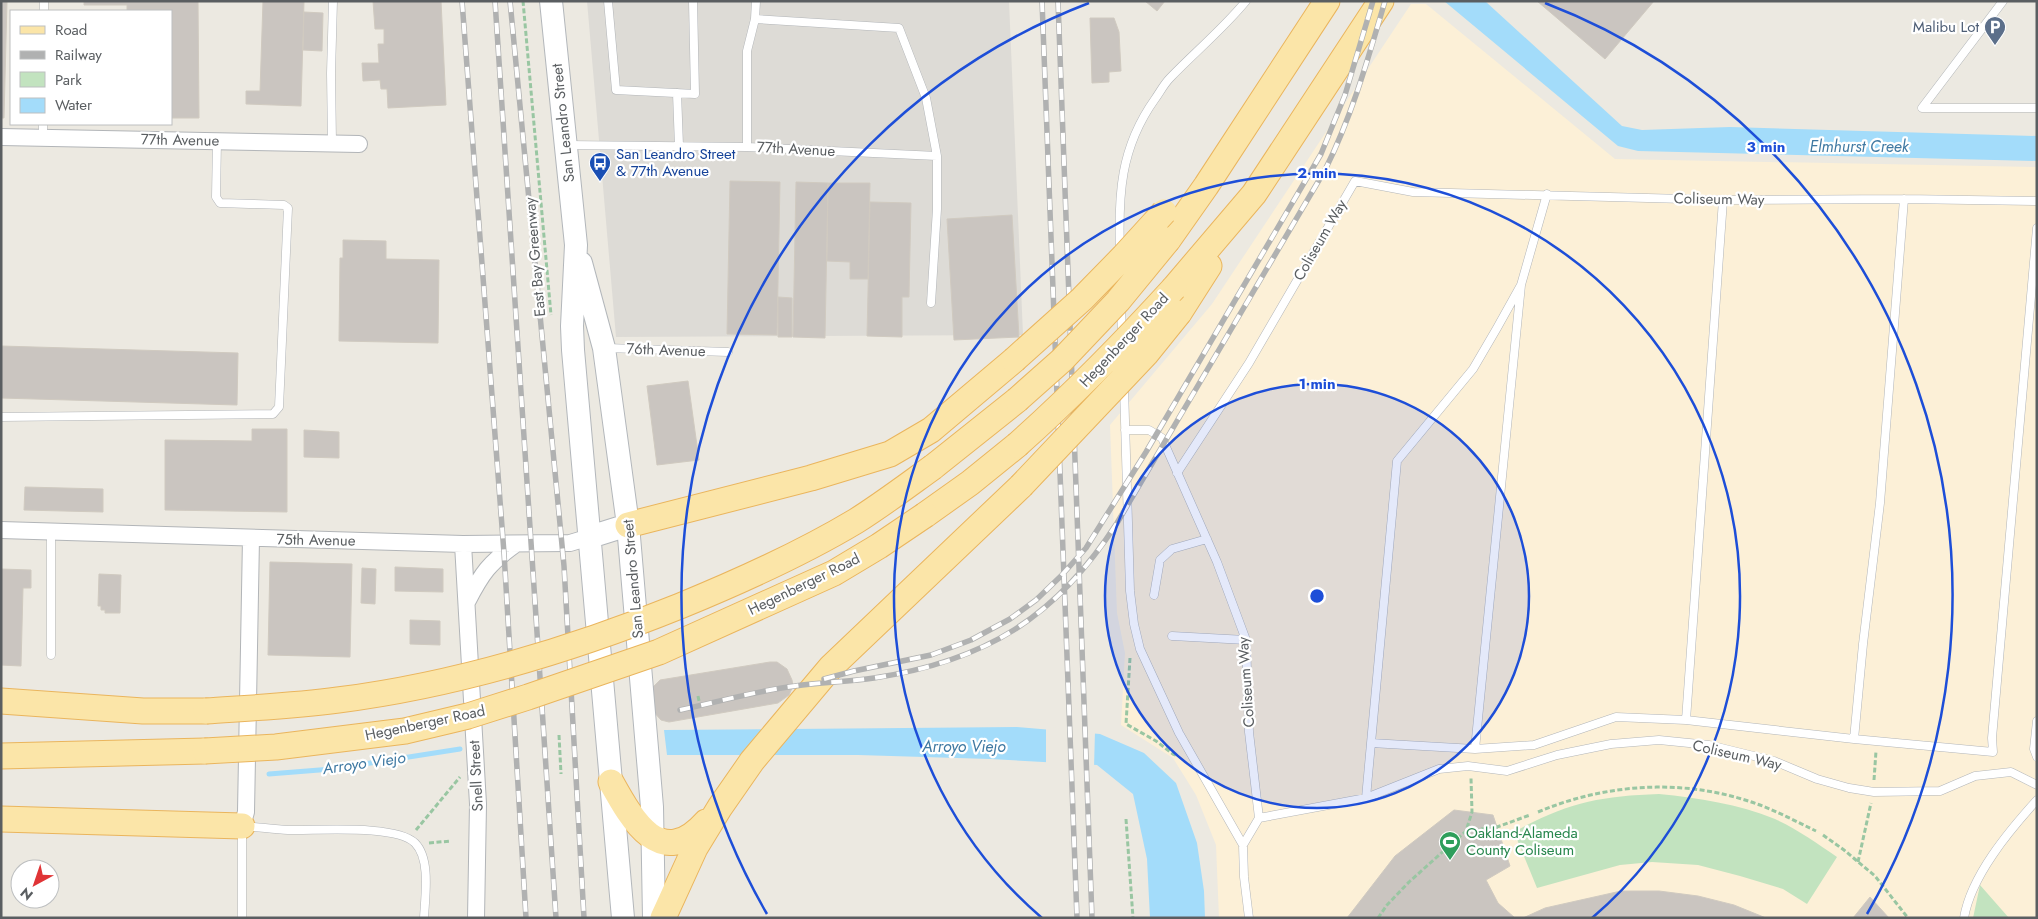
<svg xmlns="http://www.w3.org/2000/svg" width="2038" height="919" font-family="Jost,sans-serif">
<rect width="100%" height="100%" fill="#ece9e1"/>
<!-- commercial -->
<path fill="#fcf0d7" d="M 1411,4 L 1426,4 L 1615,159 L 2037,167 L 2037,918 L 1219,918 L 1216,845 L 1196,795 L 1173,758 L 1121,725 L 1125,653 L 1117,613 L 1110,425 L 1212,304 Z"/>
<!-- industrial -->
<path fill="#dddbd6" d="M 587,1 L 1009,1 L 1023,335 L 616,337 Z"/>
<!-- green -->
<path fill="#c2e3bf" d="M 1659,794 C 1699,798 1738,804 1775,819 C 1797,829 1817,843 1837,857 L 1807,904 L 1783,889 L 1740,876 L 1698,865 L 1652,862 L 1620,865 L 1537,888 L 1514,832 C 1566,803 1600,796 1659,794 Z
M 1980,885 L 2009,918 L 1973,918 Z"/>
<!-- water -->
<path fill="#a3dcfa" d="M 1444,1 L 1485,1 L 1622,126 L 1642,130 L 1730,127 L 2037,136 L 2037,161 L 1638,151 L 1618,146 Z
M 1017,727 L 1100,734 L 1144,753 L 1176,783 L 1197,843 L 1204,891 L 1205,918 L 1150,918 L 1147,859 L 1133,794 L 1097,765 L 990,759 L 858,755 L 667,755 L 664,730 Z"/>
<!-- pier -->
<path fill="#ece9e1" d="M 1046,727 L 1095,731 L 1094,768 L 1046,765 Z"/>
<g fill="none" stroke-linecap="round" stroke-linejoin="round">
<!-- stream -->
<path stroke="#a3dcfa" stroke-width="5" d="M 269,774 L 332,769 L 460,749"/>
</g>
<!-- building -->
<path fill="#cac5c0" stroke="#d0cac0" d="M 1,1 L 7,1 L 4,118 L 1,118 Z
M 84,1 L 198,1 L 199,118 L 171,118 L 171,11 L 127,11 L 127,5 L 84,5 Z
M 263,1 L 304,1 L 301,106 L 246,104 L 246,91 L 260,91 Z
M 373,1 L 441,1 L 446,105 L 388,108 L 387,89 L 381,89 L 380,80 L 363,81 L 362,63 L 379,63 L 378,44 L 384,44 L 384,29 L 375,29 Z
M 1145,1 L 1165,1 L 1157,11 Z
M 1537,1 L 1654,1 L 1605,59 Z
M 304,12 L 323,13 L 322,51 L 303,50 Z
M 1090,18 L 1114,18 L 1119,32 L 1121,71 L 1109,72 L 1109,82 L 1092,83 Z
M 730,181 L 780,182 L 777,335 L 727,334 Z
M 796,182 L 828,183 L 825,338 L 793,337 Z
M 828,183 L 870,183 L 868,279 L 850,279 L 850,262 L 827,261 Z
M 870,202 L 911,203 L 909,297 L 902,297 L 902,337 L 867,336 Z
M 1012,215 L 1019,337 L 954,340 L 947,219 Z
M 343,240 L 386,241 L 386,259 L 439,260 L 438,343 L 339,341 L 340,258 L 343,258 Z
M 778,297 L 792,298 L 792,337 L 778,337 Z
M 1,346 L 238,353 L 237,405 L 1,398 Z
M 688,381 L 699,460 L 657,465 L 647,386 Z
M 252,429 L 287,429 L 287,512 L 165,510 L 165,440 L 252,441 Z
M 304,430 L 339,432 L 339,458 L 304,457 Z
M 25,487 L 103,489 L 103,512 L 24,510 Z
M 270,562 L 352,564 L 350,657 L 268,655 Z
M 395,567 L 443,569 L 443,592 L 395,591 Z
M 362,568 L 376,569 L 375,604 L 361,603 Z
M 1,569 L 31,570 L 31,588 L 23,588 L 21,666 L 1,665 Z
M 99,574 L 121,575 L 120,613 L 105,613 L 105,610 L 101,610 L 101,606 L 98,606 Z
M 410,620 L 440,621 L 440,645 L 410,644 Z
M 770,662 L 777,662 L 787,669 L 792,680 L 793,686 L 789,695 L 778,703 L 669,722 L 661,720 L 652,710 L 650,690 L 660,680 Z
M 1454,810 L 1493,815 L 1510,866 L 1486,880 L 1498,903 L 1515,918 L 1347,918 L 1395,856 Z
M 1621,891 L 1659,891 L 1698,896 L 1734,905 L 1766,918 L 1523,918 L 1545,908 Z
M 1870,897 L 1889,918 L 1853,918 Z"/>
<g fill="none" stroke-linecap="round" stroke-linejoin="round">
<!-- service casing -->
<g stroke="#b2b5b8" stroke-width="9">
<path id="service" d="M 608,1 L 616,90 L 695,94 L 693,1
M 2003,1 L 1922,108 L 2037,108
M 44,11 L 44,1
M 755,19 L 756,1
M 677,93 L 679,146
M 43,124 L 43,138
M 332,143 L 331,73 L 333,1
M 567,145 L 747,147 L 937,156
M 747,147 L 747,51 L 755,19 L 899,28 L 926,98 L 937,156 L 937,209 L 931,303
M 1120,253 C 1118,195 1120,148 1155,99 C 1160,92 1164,84 1170,78 C 1195,52 1223,29 1246,1
M 1521,285 L 1475,749 L 1534,745 L 1616,717 L 1686,720 L 1854,739 L 1993,752 L 1992,738 L 2037,228
M 1121,307 L 1122,335
M 606,348 L 728,352
M 1124,387 L 1130,591 L 1134,624 L 1140,649 L 1179,733 L 1243,845
M 1,417 L 273,414 L 279,407 L 288,208 L 284,205 L 220,203 L 216,197 L 217,141
M 1125,430 L 1149,430 L 1162,438 L 1217,562 L 1246,640 L 1249,732 L 1259,818
M 1177,473 L 1249,363 L 1355,181 L 1413,192 L 1723,200 L 1904,199 L 2037,201
M 1154,595 L 1160,560 L 1172,549 L 1207,539
M 1172,636 L 1246,640
M 51,655 L 51,532
M 1686,720 L 1723,200
M 2037,721 L 2034,749 L 2037,757
M 1854,739 L 1863,644 L 1880,503 L 1904,199
M 1475,749 L 1371,743 L 1397,461 L 1473,369 L 1497,328 L 1521,285 L 1547,194
M 1366,798 L 1371,743
M 242,918 L 242,826 C 257,827 273,829 288,830 C 316,831 396,824 415,843 C 431,859 425,897 424,918
M 1249,918 L 1244,877 L 1243,845 L 1259,818 L 1366,798 L 1439,769 L 1468,766 L 1507,771 L 1557,755 L 1611,744 L 1659,740 L 1709,745 L 1774,761 L 1817,779 L 1849,788 L 1874,792 L 1940,791 L 1975,776 L 2011,772 L 2037,785
M 1964,918 C 1971,876 2009,831 2037,800"/>
</g>
<!-- minor casing -->
<g stroke="#b2b5b8" stroke-width="18">
<path id="minor" d="M 1,137 L 359,144
M 1,530 L 463,544 L 570,543 L 590,537
M 463,544 L 478,804 L 476,918
M 467,602 C 482,573 489,563 516,544
M 242,826 L 246,812 L 251,538"/>
</g>
<!-- secondary casing -->
<g stroke="#b3b7bb" stroke-width="24">
<path id="secondary" d="M 551,1 L 576,245 L 572,326 L 573,350 L 623,918
M 581,263 L 604,348 L 628,525 L 652,807 L 654,918
M 590,537 L 628,525"/>
</g>
<!-- primary casing -->
<g stroke="#eab55d" stroke-width="27">
<path id="primary" d="M 1168,240 L 1206,186 L 1327,1
M 1174,288 L 1254,194 L 1381,1
M 1179,313 L 1209,266
M 933,467 L 1017,400
M 925,515 L 970,483 L 1017,445
M 628,525 L 811,478 L 890,454 L 931,430 L 1014,360
M 1,701 L 143,711 L 206,711
M 1,756 L 205,751
M 611,782 C 632,820 661,872 706,822
M 1,819 L 242,826
M 663,918 L 695,848 L 720,807 L 752,761 L 831,667 L 1021,486"/>
</g>
<!-- path -->
<path stroke="#99c6a2" stroke-width="3" stroke-dasharray="5 2.5" stroke-linecap="butt" d="M 523,1 L 551,315
M 1130,658 L 1126,724 L 1156,741 L 1173,754 L 1178,756
M 698,696 L 700,706
M 559,735 L 561,774
M 1874,780 L 1876,751
M 1538,812 C 1607,783 1686,778 1757,804 C 1777,811 1797,822 1816,831
M 1126,819 L 1133,918
M 416,830 L 460,777
M 1466,831 L 1497,827 L 1530,815
M 1823,835 L 1844,850 L 1875,876 L 1908,918
M 429,843 L 451,841
M 1858,862 L 1871,803
M 1378,918 L 1387,905 L 1409,882 L 1466,831 L 1472,812 L 1471,778"/>
<!-- service -->
<use href="#service" stroke="#fff" stroke-width="8"/>
<!-- minor -->
<use href="#minor" stroke="#fff" stroke-width="16"/>
<!-- secondary -->
<use href="#secondary" stroke="#fff" stroke-width="22"/>
<!-- primary -->
<use href="#primary" stroke="#fbe5a8" stroke-width="25"/>
<!-- rail casing -->
<g stroke="#b0b1b1" stroke-width="5.5">
<path id="rail" d="M 462,1 L 504,553 L 526,918
M 495,1 L 556,918
M 510,1 L 564,566 L 584,918
M 1042,1 L 1077,918
M 1058,1 L 1092,918
M 824,679 L 854,671 L 931,655 L 971,640 L 1010,619 L 1036,600 L 1061,576 L 1086,548 L 1146,452 L 1321,154 L 1345,95 L 1373,1
M 680,710 C 717,702 756,691 795,686 C 821,682 848,682 874,678 C 985,661 1056,618 1117,523 L 1325,170 C 1352,116 1368,59 1385,1"/>
</g>
<!-- rail -->
<use href="#rail" stroke="#fff" stroke-width="4" stroke-dasharray="11" stroke-linecap="butt"/>
<!-- primary-bridge casing -->
<g stroke="#eab55d" stroke-width="27" stroke-linecap="butt">
<path id="primary-bridge" d="M 1014,360 L 1082,299 L 1124,256 L 1164,212
M 1017,400 L 1062,360 L 1118,301 L 1168,240
M 1017,445 C 1073,395 1123,344 1174,288
M 1021,486 L 1146,354 L 1179,313
M 206,711 C 250,708 294,706 338,700 C 455,685 571,650 680,606 C 741,581 801,554 856,521 C 883,504 908,485 933,467
M 205,751 L 276,747 L 405,731 L 468,716 L 528,697 L 659,652 L 783,596 L 834,573 L 879,546 L 925,515"/>
</g>
<!-- primary-bridge -->
<use href="#primary-bridge" stroke="#fbe5a8" stroke-width="25"/>
</g>
<!-- distance rings -->
<circle cx="1317" cy="596" r="212" fill="#1d4ed8" fill-opacity=".12"/>
<g fill="none" stroke="#1d4ed8" stroke-width="2.5">
<circle cx="1317" cy="596" r="212"/>
<path d="M1042 918A423 423 0 1 1 1592 918"/>
<path d="M767 914A635 635 0 0 1 1089 3M1545 3A635 635 0 0 1 1867 914"/>
</g>
<!-- icons -->
<defs>
<g id="parking-pin" transform="scale(1.125)"><path d="M0 17L-7.5 6A9.5 9.5 0 1 1 7.5 6Z" fill="#5c6f8a" stroke="#fff"/><path d="M-3.5-5.5H1a3.5 3.5 0 0 1 0 7H-1V5.5H-3.5ZM-1-3.4V-.6H.8a1.4 1.4 0 0 0 0-2.8Z" fill="#fff"/></g>
<g id="bus-pin" transform="scale(1.125)"><path d="M0 17L-7.5 6A9.5 9.5 0 1 1 7.5 6Z" fill="#1a4fb4" stroke="#fff"/><path d="M-5-6H5V4H4V6H2V4H-2V6H-4V4H-5ZM-3.5-4V0h7V-4ZM-3.5 1.2v1.5H-2V1.2ZM2 1.2v1.5H3.5V1.2Z" fill="#fff"/></g>
<g id="stadium-pin" transform="scale(1.125)"><path d="M0 17L-7.5 6A9.5 9.5 0 1 1 7.5 6Z" fill="#2e9e5b" stroke="#fff"/><path d="M0-5a6.5 5 0 1 0 0 10a6.5 5 0 1 0 0-10ZM-3.5-1.8h7v3.6h-7Z" fill="#fff"/></g>
</defs>
<g fill-rule="evenodd">
<use href="#parking-pin" x="1995" y="27"/>
<use href="#bus-pin" x="600" y="163"/>
<use href="#stadium-pin" x="1450" y="842"/>
</g>
<g text-anchor="middle" dominant-baseline="central" stroke-width="4.5" stroke-linejoin="round" paint-order="stroke">
<!-- service labels -->
<g font-size="15" fill="#4e5e75" stroke="#fff" text-anchor="end">
<text x="1979" y="27">Malibu Lot</text>
</g>
<!-- street labels -->
<g font-size="15" fill="#5a5e61" stroke="#fff">
<text transform="translate(563 123) rotate(-96)">San Leandro Street</text>
<text transform="translate(180 140) rotate(1)">77th Avenue</text>
<text transform="translate(796 149) rotate(3)">77th Avenue</text>
<text transform="translate(1719 199) rotate(1)">Coliseum Way</text>
<text transform="translate(1320 240) rotate(-60)">Coliseum Way</text>
<text transform="translate(535 257) rotate(-95)">East Bay Greenway</text>
<text transform="translate(1124 340) rotate(-47)">Hegenberger Road</text>
<text transform="translate(666 350) rotate(2)">76th Avenue</text>
<text transform="translate(316 540) rotate(1)">75th Avenue</text>
<text transform="translate(633 579) rotate(-95)">San Leandro Street</text>
<text transform="translate(804 584) rotate(-26)">Hegenberger Road</text>
<text transform="translate(1246 682) rotate(-94)">Coliseum Way</text>
<text transform="translate(425 723) rotate(-12)">Hegenberger Road</text>
<text transform="translate(1737 755) rotate(13)">Coliseum Way</text>
<text transform="translate(476 776) rotate(-93)">Snell Street</text>
</g>
<!-- transit labels -->
<g font-size="15" fill="#164399" stroke="#fff" text-anchor="start">
<text x="616" y="154">San Leandro Street<tspan x="616" dy="17">&amp; 77th Avenue</tspan></text>
</g>
<!-- leisure labels -->
<g font-size="15" fill="#27864d" stroke="#fff" text-anchor="start">
<text x="1466" y="833">Oakland-Alameda<tspan x="1466" dy="17">County Coliseum</tspan></text>
</g>
<!-- water labels -->
<g font-size="16" font-style="italic" fill="#3f79a2" stroke="#fff">
<text x="1859" y="146">Elmhurst Creek</text>
<text x="964" y="746">Arroyo Viejo</text>
<text transform="translate(364 763) rotate(-8)">Arroyo Viejo</text>
</g>
</g>
<circle cx="1317" cy="596" r="8" fill="#1d4ed8" stroke="#fff" stroke-width="2.5"/>
<g font-size="15" text-anchor="middle" font-weight="bold" fill="#1d4ed8" stroke="#fff" stroke-width="4.5" stroke-linejoin="round" paint-order="stroke">
<text x="1766" y="152">3 min</text>
<text x="1317" y="178">2 min</text>
<text x="1317" y="389">1 min</text>
</g>
<!-- border -->
<rect width="2038" height="919" fill="none" stroke="#5a5e61" stroke-width="5"/>
<!-- legend -->
<rect x="10" y="10" width="162" height="115" fill="#ffffff" stroke="#bdbfc0"/>
<rect x="20" y="26" width="25" height="8" fill="#fbe5a8" stroke="#bdbfc0"/>
<text x="55" y="35" font-size="15" fill="#5a5e61">Road</text>
<rect x="20" y="51" width="25" height="8" fill="#b0b1b1" stroke="#bdbfc0"/>
<text x="55" y="60" font-size="15" fill="#5a5e61">Railway</text>
<rect x="20" y="72" width="25" height="15" fill="#c2e3bf" stroke="#bdbfc0"/>
<text x="55" y="85" font-size="15" fill="#5a5e61">Park</text>
<rect x="20" y="98" width="25" height="15" fill="#a3dcfa" stroke="#bdbfc0"/>
<text x="55" y="110" font-size="15" fill="#5a5e61">Water</text>
<!-- north arrow -->
<g transform="translate(35 884) rotate(220)"><circle r="24" fill="#ffffff" stroke="#bdbfc0"/>
<path d="M0-4L9 19L0 12L-9 19Z" fill="#e03436"/>
<text y="-8" font-size="14" font-weight="bold" text-anchor="middle" fill="#5a5e61">N</text>
</g>
</svg>
